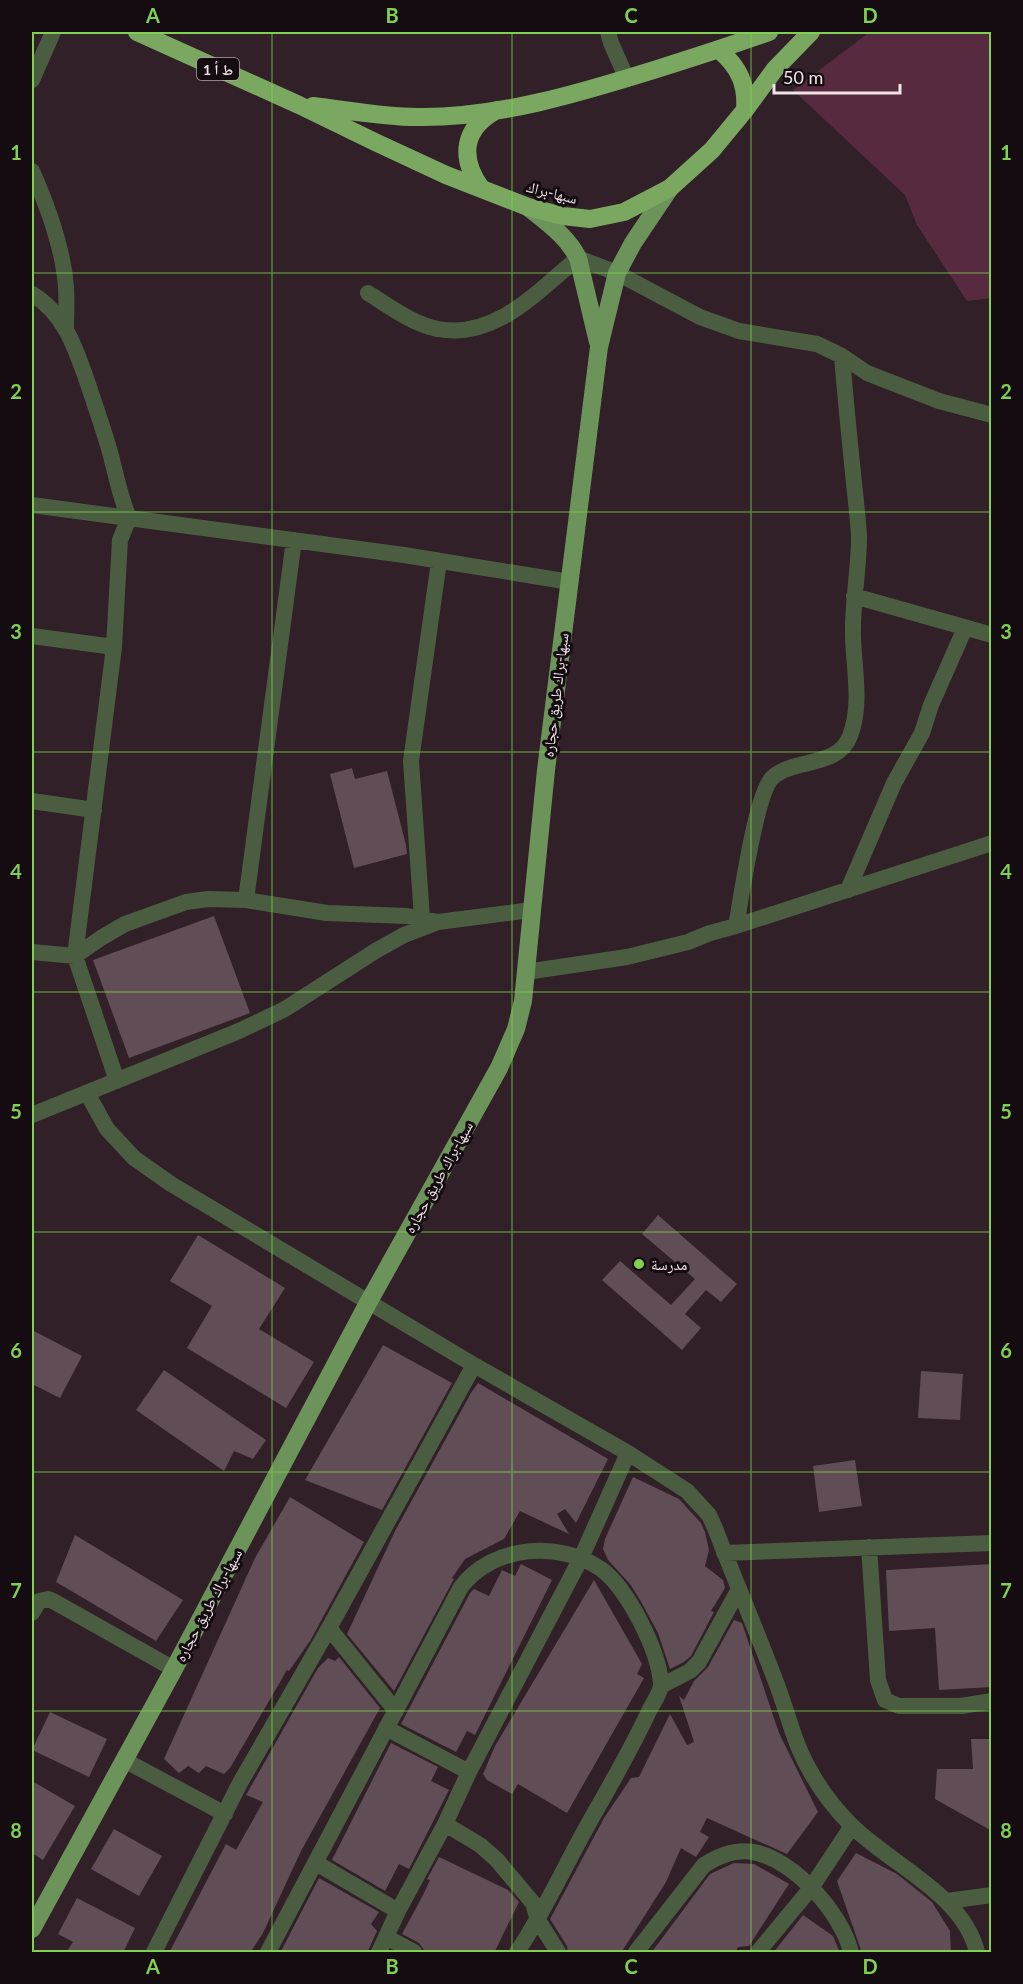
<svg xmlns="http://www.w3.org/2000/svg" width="1023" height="1984" font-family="Lato,'Noto Naskh Arabic',sans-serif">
<rect width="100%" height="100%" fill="#312028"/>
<!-- green -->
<path fill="#572a3f" d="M 870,32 L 991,32 L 991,298 L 967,301 L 917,225 L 905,195 L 793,90 Z"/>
<!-- building -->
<path fill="#604d55" d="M 352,768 L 355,779 L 387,771 L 406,845 L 407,854 L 354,868 L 330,774 Z
M 214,916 L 250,1013 L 129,1058 L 93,960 Z
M 658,1215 L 737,1284 L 721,1302 L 706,1290 L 685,1314 L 701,1328 L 682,1350 L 602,1280 L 620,1261 L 671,1305 L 695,1279 L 642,1234 Z
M 198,1235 L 285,1288 L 259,1329 L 314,1362 L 286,1408 L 187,1348 L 212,1306 L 170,1281 Z
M 32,1330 L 82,1356 L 60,1398 L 32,1384 Z
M 383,1345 L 452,1383 L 382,1510 L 305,1480 Z
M 164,1370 L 266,1440 L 253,1459 L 234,1451 L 224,1471 L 136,1410 Z
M 921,1371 L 963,1374 L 960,1420 L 918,1418 Z
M 478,1383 L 608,1459 L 576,1523 L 565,1509 L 557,1514 L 569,1534 L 520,1511 L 504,1539 L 465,1559 L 452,1578 L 454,1579 L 394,1691 L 347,1634 L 395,1531 L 471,1393 Z
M 855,1460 L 862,1506 L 819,1512 L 813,1466 Z
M 633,1477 L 679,1499 L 701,1523 L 705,1532 L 709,1550 L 705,1566 L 723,1580 L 725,1588 L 711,1611 L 714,1612 L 691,1656 L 684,1662 L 670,1669 L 658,1633 L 640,1600 L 630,1584 L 608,1560 L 603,1549 L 605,1539 Z
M 290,1497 L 364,1542 L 310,1641 L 289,1671 L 287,1670 L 230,1768 L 224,1774 L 206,1766 L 199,1773 L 188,1766 L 179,1773 L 164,1759 L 255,1558 Z
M 75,1535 L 183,1600 L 156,1641 L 56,1582 Z
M 521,1564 L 552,1580 L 475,1735 L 467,1731 L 456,1752 L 401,1724 L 470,1593 L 474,1589 L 489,1596 L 502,1570 L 515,1576 Z
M 992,1564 L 992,1687 L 939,1690 L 935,1628 L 889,1631 L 886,1570 Z
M 594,1580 L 642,1664 L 637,1674 L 644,1678 L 567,1813 L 518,1784 L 512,1794 L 487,1780 L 483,1774 L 495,1746 Z
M 734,1620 L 742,1623 L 779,1733 L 818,1812 L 787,1854 L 707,1818 L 700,1832 L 709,1837 L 696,1857 L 681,1848 L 666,1882 L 621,1953 L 568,1953 L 567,1946 L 550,1919 L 604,1818 L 631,1778 L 639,1777 L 670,1714 L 687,1745 L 694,1742 L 679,1696 L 684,1700 L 694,1681 L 708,1667 Z
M 339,1657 L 380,1708 L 301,1851 L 263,1933 L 250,1953 L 169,1953 L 226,1844 L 236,1850 L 263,1802 L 246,1795 L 318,1668 L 328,1658 L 335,1661 Z
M 50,1712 L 107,1739 L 89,1777 L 32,1750 Z
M 971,1739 L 992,1739 L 992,1831 L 935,1799 L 937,1769 L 973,1769 Z
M 391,1743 L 438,1767 L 431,1781 L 449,1790 L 409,1869 L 399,1864 L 385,1891 L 332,1860 Z
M 32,1781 L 75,1806 L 43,1860 L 32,1853 Z
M 114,1829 L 162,1856 L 139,1896 L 91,1869 Z
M 856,1853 L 897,1874 L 932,1902 L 950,1931 L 951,1953 L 862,1953 L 837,1881 Z
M 439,1857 L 508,1890 L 519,1902 L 494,1953 L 426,1953 L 419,1943 L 402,1934 L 422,1897 L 430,1880 L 427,1879 Z
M 734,1863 L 754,1864 L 789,1884 L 749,1946 L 738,1947 L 735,1953 L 651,1953 L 710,1874 Z
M 319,1878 L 379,1912 L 371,1924 L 377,1931 L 367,1953 L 280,1953 Z
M 77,1898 L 135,1928 L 123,1953 L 66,1953 L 73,1942 L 58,1934 Z
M 803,1915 L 833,1936 L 840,1953 L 773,1953 Z"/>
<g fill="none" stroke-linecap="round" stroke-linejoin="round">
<!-- minor -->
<path stroke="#4a5d41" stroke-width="16" d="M 608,32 L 611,43 L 627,79
M 32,80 L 53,32
M 32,171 C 48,207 63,247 66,287 C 67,301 66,315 66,329
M 368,293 C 389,306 414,325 438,329 C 495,340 538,291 578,258 L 617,273 L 700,317 L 739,331 L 817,344 L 842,356 L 867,373 L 939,401 L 992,415
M 32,294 C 64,313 75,347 87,381 C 95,405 103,428 110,452 C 116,475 120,497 129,518 L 120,540 L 114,647 L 75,956 L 117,1081
M 32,505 L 404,555 L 570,582
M 854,596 L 992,635
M 32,636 L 114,647
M 32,801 L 94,810
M 848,890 L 894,783 L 922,733 L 931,705 L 965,628
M 246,900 L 294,540
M 422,918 L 411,761 L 439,561
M 736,926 L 992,843
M 32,952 L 75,956 L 101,938 L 125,924 L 186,902 L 208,899 L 246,900 L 327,913 L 407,916 L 438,922
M 526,972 L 627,957 L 688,942 L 710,933 L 736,926 C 741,900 756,791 773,777 C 795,758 838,768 850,736 C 862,705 854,669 853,637 C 852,603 859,570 859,537 C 858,516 855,495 853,473 C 849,434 845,395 842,356
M 87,1093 L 107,1129 L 134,1158 L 171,1184 L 474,1365 L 628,1453 L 687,1491 L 709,1515 L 715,1528 C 734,1578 755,1627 774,1677 C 783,1699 789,1723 798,1746 C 810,1775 829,1803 851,1825 C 891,1865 963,1894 977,1952
M 32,1115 L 239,1031 L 285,1009 L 377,950 L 404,935 L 438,922 L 531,910
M 869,1547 L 878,1680 L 885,1700 L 899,1706 L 961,1706 L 992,1701
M 724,1553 L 992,1543
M 32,1613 L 39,1601 L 48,1599 L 53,1601 L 174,1669
M 329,1628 L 396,1711
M 661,1686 L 690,1671 L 699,1662 L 739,1589
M 386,1728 L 469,1772
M 124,1760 L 225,1814
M 445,1824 L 480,1845 L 497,1860 L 533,1903 L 538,1920 L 558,1952
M 316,1863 L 398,1911
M 947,1901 L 992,1895
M 386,1937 L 414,1952
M 154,1952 L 240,1783 L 329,1628 L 474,1365
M 268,1952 L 461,1587 C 493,1545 559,1540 601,1569 C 628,1589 659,1651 661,1684 C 661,1692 654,1702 650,1709 C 632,1748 611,1784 590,1821 C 565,1865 545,1911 517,1952
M 379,1952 L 398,1911 L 445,1824 L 469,1772 L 581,1558 L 628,1453
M 636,1952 L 704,1865 C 718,1856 736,1849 753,1852 C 794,1859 842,1914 851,1952
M 758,1952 L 811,1888 L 852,1826"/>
<!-- major -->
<path stroke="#6c9359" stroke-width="18" d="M 528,207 C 546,222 567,236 578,258 L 598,342
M 32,1929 L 174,1669 L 368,1303 L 499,1068 L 516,1029 L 523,1001 L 546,770 L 599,347 L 617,273 L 633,243 L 670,188"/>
<!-- highway -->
<path stroke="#7aa861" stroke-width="18" d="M 137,32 L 299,105 L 375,142 L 446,175 L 528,207 L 563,216 L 590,219 L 624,212 L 670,188 L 712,150 L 745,110 L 775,69 L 811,32
M 719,50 C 739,67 747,84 745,110
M 313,106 C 347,110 382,117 417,117 C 498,118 580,93 657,69 C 695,57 732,45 769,32
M 481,188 C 459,157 463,128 497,110"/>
</g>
<!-- grid -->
<path fill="none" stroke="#80d051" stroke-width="1.5" stroke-opacity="0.55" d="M 272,32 L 272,1952M 512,32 L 512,1952M 751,32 L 751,1952M 32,273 L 992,273M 32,512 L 992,512M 32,752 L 992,752M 32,992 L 992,992M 32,1232 L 992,1232M 32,1472 L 992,1472M 32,1711 L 992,1711"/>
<!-- markers -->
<circle fill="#80d051" stroke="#140c10" stroke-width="2" cx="639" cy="1264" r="6"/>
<g text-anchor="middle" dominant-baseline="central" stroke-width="6" stroke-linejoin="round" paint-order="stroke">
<!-- shield labels -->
<rect fill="#140c10" stroke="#aea3a7" stroke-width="1.5" x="197" y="58" width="42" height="22" rx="4.5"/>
<g font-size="14" font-weight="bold" fill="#f0e4e8">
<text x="218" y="69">ط أ 1</text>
</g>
<!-- street labels -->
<g font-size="15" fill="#f0e4e8" stroke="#140c10">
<text transform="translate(552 192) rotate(14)">سبها-براك</text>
<text transform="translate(555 695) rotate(-83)">سبها-براك طريق حجاره</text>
<text transform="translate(438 1177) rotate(-61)">سبها-براك طريق حجاره</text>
<text transform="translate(208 1605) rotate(-62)">سبها-براك طريق حجاره</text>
</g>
<!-- poi labels -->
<g font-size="15" fill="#f0e4e8" stroke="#140c10" text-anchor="start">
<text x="651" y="1264">مدرسة</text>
</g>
</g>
<!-- border -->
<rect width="1023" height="1984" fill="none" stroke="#140c10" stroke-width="66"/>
<!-- scale -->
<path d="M774 84v9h126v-9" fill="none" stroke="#f0e4e8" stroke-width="3"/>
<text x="783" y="84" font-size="18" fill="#f0e4e8" stroke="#140c10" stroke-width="4.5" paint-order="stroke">50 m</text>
<rect x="33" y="33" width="957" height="1918" fill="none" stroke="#80d051" stroke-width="2"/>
<g font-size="20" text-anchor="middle" font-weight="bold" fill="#80d051">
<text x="153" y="23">A</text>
<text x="392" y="23">B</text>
<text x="631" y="23">C</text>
<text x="870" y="23">D</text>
<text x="16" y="160">1</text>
<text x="1006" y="160">1</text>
<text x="16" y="399">2</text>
<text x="1006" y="399">2</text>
<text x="16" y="639">3</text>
<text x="1006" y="639">3</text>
<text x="16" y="879">4</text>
<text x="1006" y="879">4</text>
<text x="16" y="1119">5</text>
<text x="1006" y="1119">5</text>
<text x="16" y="1358">6</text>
<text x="1006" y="1358">6</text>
<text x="16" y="1598">7</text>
<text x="1006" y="1598">7</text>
<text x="16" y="1838">8</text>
<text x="1006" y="1838">8</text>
<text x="153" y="1974">A</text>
<text x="392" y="1974">B</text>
<text x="631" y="1974">C</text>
<text x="870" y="1974">D</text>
</g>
</svg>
